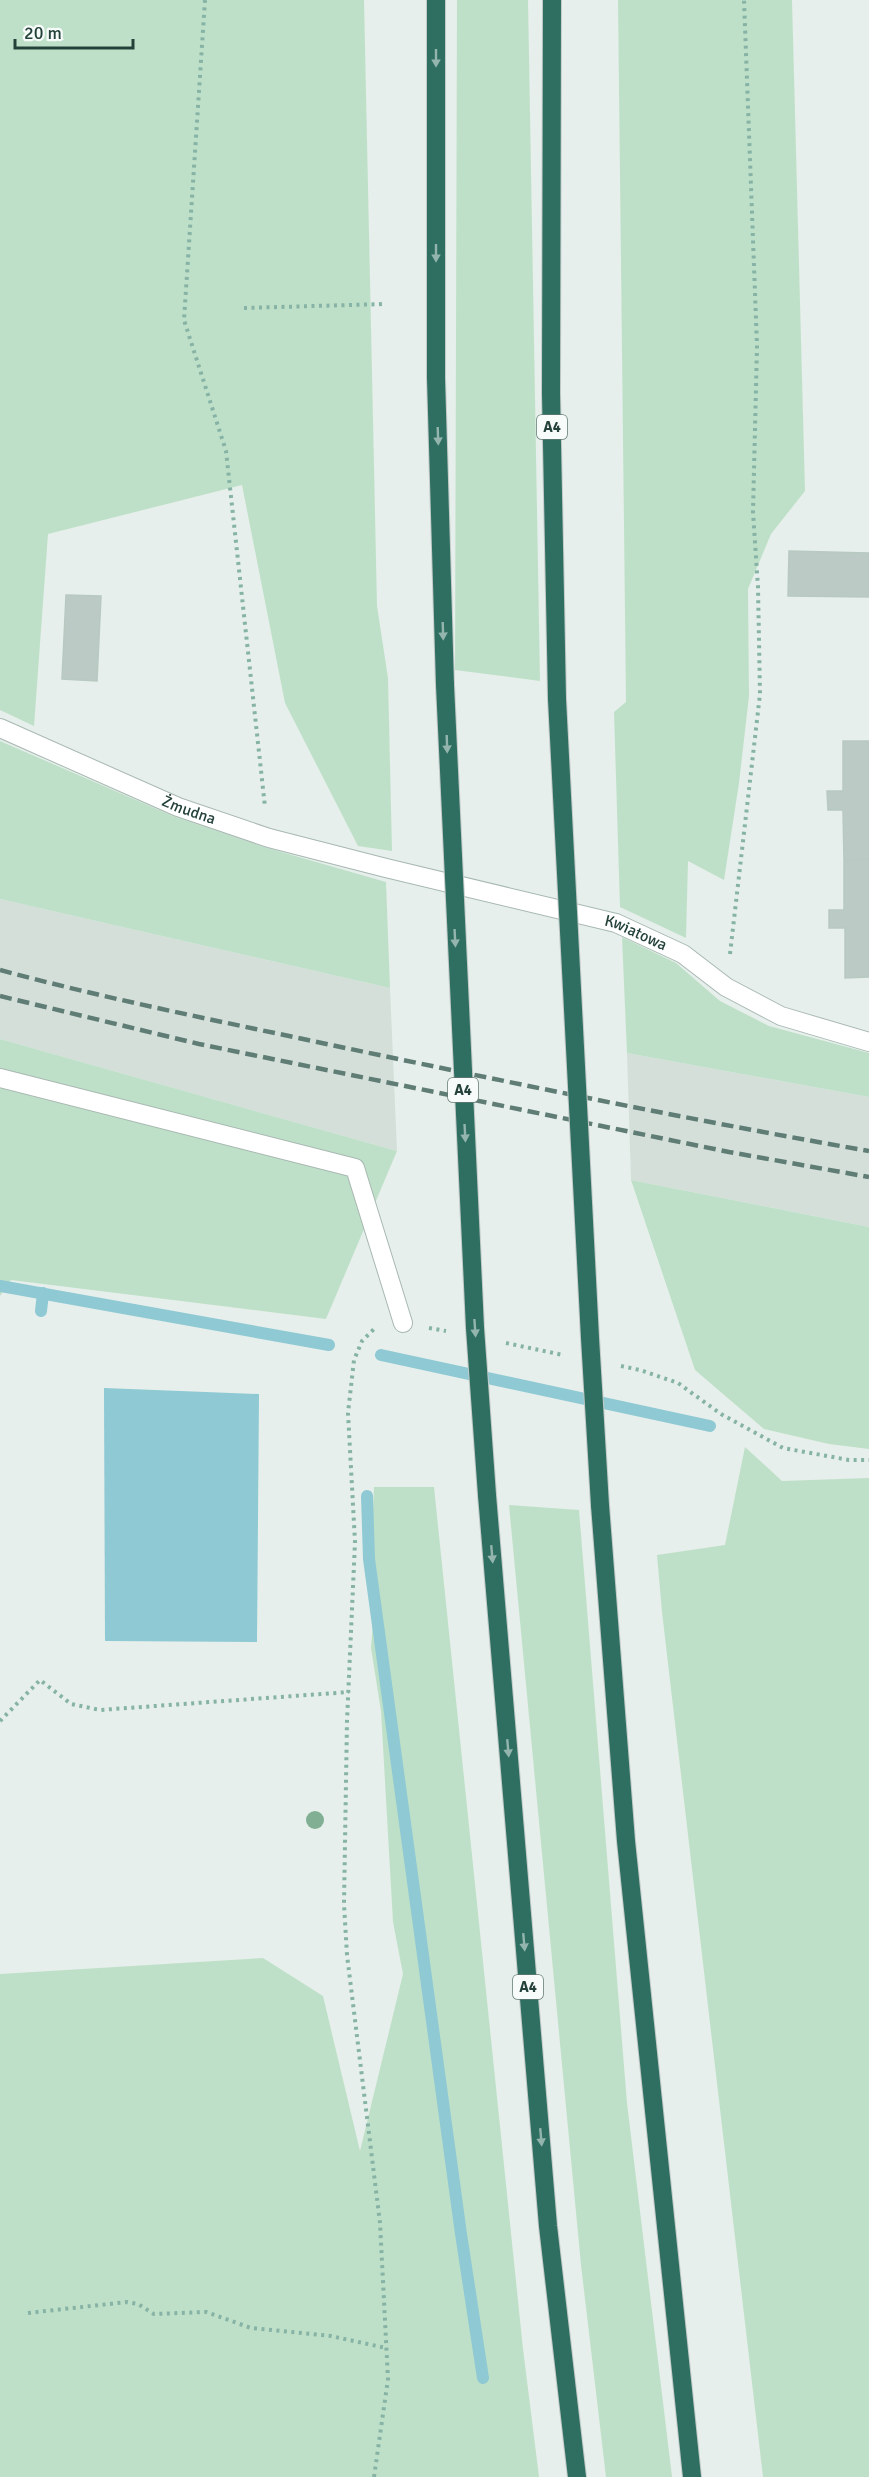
<svg xmlns="http://www.w3.org/2000/svg" width="869" height="2477" font-family="Signika,sans-serif">
<rect width="100%" height="100%" fill="#e6efeb"/>
<!-- built -->
<path fill="#d4dfda" d="M 0,899 L 390,988 L 397,1151 L 0,1039 Z
M 627,1053 L 869,1097 L 869,1227 L 631,1180 Z"/>
<!-- green -->
<path fill="#bfe0c8" d="M 0,0 L 364,0 L 377,606 L 388,678 L 392,851 L 358,846 L 285,703 L 242,485 L 48,534 L 34,726 L 0,710 Z
M 457,0 L 528,0 L 540,681 L 455,670 Z
M 618,0 L 792,0 L 805,491 L 771,534 L 748,589 L 749,696 L 739,783 L 724,880 L 688,861 L 686,938 L 620,907 L 614,712 L 626,702 Z
M 0,741 L 173,816 L 264,847 L 386,882 L 390,988 L 0,899 Z
M 622,937 L 676,963 L 720,1001 L 769,1026 L 869,1053 L 869,1097 L 627,1053 Z
M 0,1039 L 397,1151 L 326,1319 L 11,1280 L 0,1296 Z
M 631,1180 L 869,1227 L 869,1449 L 829,1444 L 764,1429 L 695,1370 Z
M 745,1447 L 782,1481 L 869,1478 L 869,2477 L 763,2477 L 662,1612 L 657,1555 L 725,1545 Z
M 374,1487 L 434,1487 L 523,2349 L 539,2477 L 0,2477 L 0,1974 L 263,1958 L 323,1996 L 360,2151 L 403,1974 L 393,1922 L 381,1711 L 371,1648 L 376,1582 L 372,1535 Z
M 509,1505 L 579,1510 L 627,2103 L 672,2477 L 606,2477 L 581,2265 Z"/>
<!-- water -->
<path fill="#8ec9d4" d="M 104,1388 L 259,1394 L 257,1642 L 105,1641 Z"/>
<g fill="none" stroke-linecap="round" stroke-linejoin="round">
<!-- stream -->
<path stroke="#8ec9d4" stroke-width="12" d="M 0,1286 L 329,1345
M 41,1311 L 43,1293
M 381,1355 L 710,1426
M 367,1496 L 369,1559 L 461,2234 L 483,2378"/>
</g>
<!-- building -->
<path fill="#bbcac4" stroke="#b8c9c2" stroke-width="1.5" d="M 789,551 L 869,553 L 869,597 L 788,596 Z
M 66,595 L 101,596 L 97,681 L 62,679 Z
M 843,741 L 869,741 L 869,859 L 844,860 L 843,810 L 828,810 L 827,791 L 843,791 Z
M 869,859 L 869,977 L 845,978 L 845,928 L 829,928 L 829,910 L 844,910 L 844,860 Z"/>
<g fill="none" stroke-linecap="round" stroke-linejoin="round">
<!-- minor casing -->
<g stroke="#a8b8b2" stroke-width="20">
<g id="minor">
<path id="s1" d="M 0,728 L 178,807 L 269,838 L 386,868 L 616,923 L 683,954 L 726,987 L 781,1016 L 869,1042"/>
<path d="M 0,1078 L 355,1168 L 403,1323"/>
</g>
</g>
<!-- highway casing -->
<g stroke="#c2cac8" stroke-width="20">
<path id="highway" d="M 436,0 L 436,378 L 445,685
M 552,0 L 551,393 L 557,699
M 487,1495 L 548,2226 L 577,2477
M 600,1505 L 626,1841 L 692,2477"/>
</g>
<!-- path -->
<path stroke="#86b3a5" stroke-width="4" stroke-dasharray="3 4.5" stroke-linecap="butt" d="M 205,0 L 184,320 L 226,451 L 265,807
M 244,308 L 385,304
M 730,954 L 760,694 L 758,587 L 753,512 L 757,346 L 744,0
M 429,1328 L 446,1331
M 506,1343 L 563,1355
M 621,1366 L 640,1370 L 678,1383 L 721,1414 L 783,1448 L 849,1460 L 869,1460
M 0,1721 L 40,1680 L 71,1704 L 100,1710 L 349,1692
M 28,2313 L 127,2302 L 138,2304 L 154,2314 L 206,2312 L 251,2328 L 331,2336 L 386,2348
M 374,2477 L 388,2379 L 380,2223 L 347,1955 L 344,1904 L 347,1721 L 355,1542 L 348,1413 L 354,1360 L 362,1341 L 375,1328"/>
<!-- minor -->
<use href="#minor" stroke="#fff" stroke-width="18"/>
<!-- highway -->
<use href="#highway" stroke="#2f6f62" stroke-width="18"/>
<!-- rail -->
<path stroke="#5f7d75" stroke-width="4.5" stroke-dasharray="12 6" stroke-linecap="butt" d="M 0,970 C 111,1000 224,1022 336,1046 C 513,1083 690,1120 869,1151
M 0,996 L 199,1044 L 729,1152 L 869,1177"/>
<!-- highway-bridge casing -->
<g stroke="#c2cac8" stroke-width="20" stroke-linecap="butt">
<path id="highway-bridge" d="M 445,685 L 475,1328 L 487,1495
M 557,699 L 590,1338 L 600,1505"/>
</g>
<!-- highway-bridge -->
<use href="#highway-bridge" stroke="#2f6f62" stroke-width="18"/>
</g>
<!-- trees -->
<circle fill="#80af93" cx="315" cy="1820" r="9"/>
<!-- one-way arrows -->
<defs><path id="oneway-solid" d="M-6-.8H1V-3.2L6.5 0L1 3.2V.8H-6Z" transform="scale(1.5)"/></defs>
<g fill="#93b5ae">
<use href="#oneway-solid" transform="translate(436 58) rotate(90)"/>
<use href="#oneway-solid" transform="translate(436 253) rotate(90)"/>
<use href="#oneway-solid" transform="translate(438 436) rotate(88)"/>
<use href="#oneway-solid" transform="translate(443 631) rotate(88)"/>
<use href="#oneway-solid" transform="translate(447 744) rotate(88)"/>
<use href="#oneway-solid" transform="translate(455 938) rotate(87)"/>
<use href="#oneway-solid" transform="translate(465 1133) rotate(87)"/>
<use href="#oneway-solid" transform="translate(475 1328) rotate(86)"/>
<use href="#oneway-solid" transform="translate(492 1554) rotate(85)"/>
<use href="#oneway-solid" transform="translate(508 1748) rotate(85)"/>
<use href="#oneway-solid" transform="translate(524 1942) rotate(85)"/>
<use href="#oneway-solid" transform="translate(541 2137) rotate(85)"/>
</g>
<g text-anchor="middle" dominant-baseline="central" stroke-width="4.5" stroke-linejoin="round" paint-order="stroke">
<!-- shield labels -->
<g fill="#f7fbf9" stroke="#637a73" stroke-width="1.5">
<rect x="537" y="415" width="30" height="24" rx="4.5"/>
<rect x="448" y="1078" width="30" height="24" rx="4.5"/>
<rect x="513" y="1975" width="30" height="24" rx="4.5"/>
</g>
<g font-size="15" font-weight="bold" fill="#24423a">
<text x="552" y="427">A4</text>
<text x="463" y="1090">A4</text>
<text x="528" y="1987">A4</text>
</g>
<!-- street labels -->
<g font-size="16" fill="#24423a" stroke="#f7fbf9">
<text stroke="none"><textPath href="#s1" startOffset="206">Żmudna</textPath></text>
<text stroke="none"><textPath href="#s1" startOffset="670">Kwiatowa</textPath></text>
</g>
</g>
<!-- scale -->
<path d="M15 39v9h118v-9" fill="none" stroke="#24423a" stroke-width="3"/>
<text x="24" y="39" font-size="18" fill="#24423a" stroke="#f7fbf9" stroke-width="4.5" paint-order="stroke">20 m</text>
</svg>
